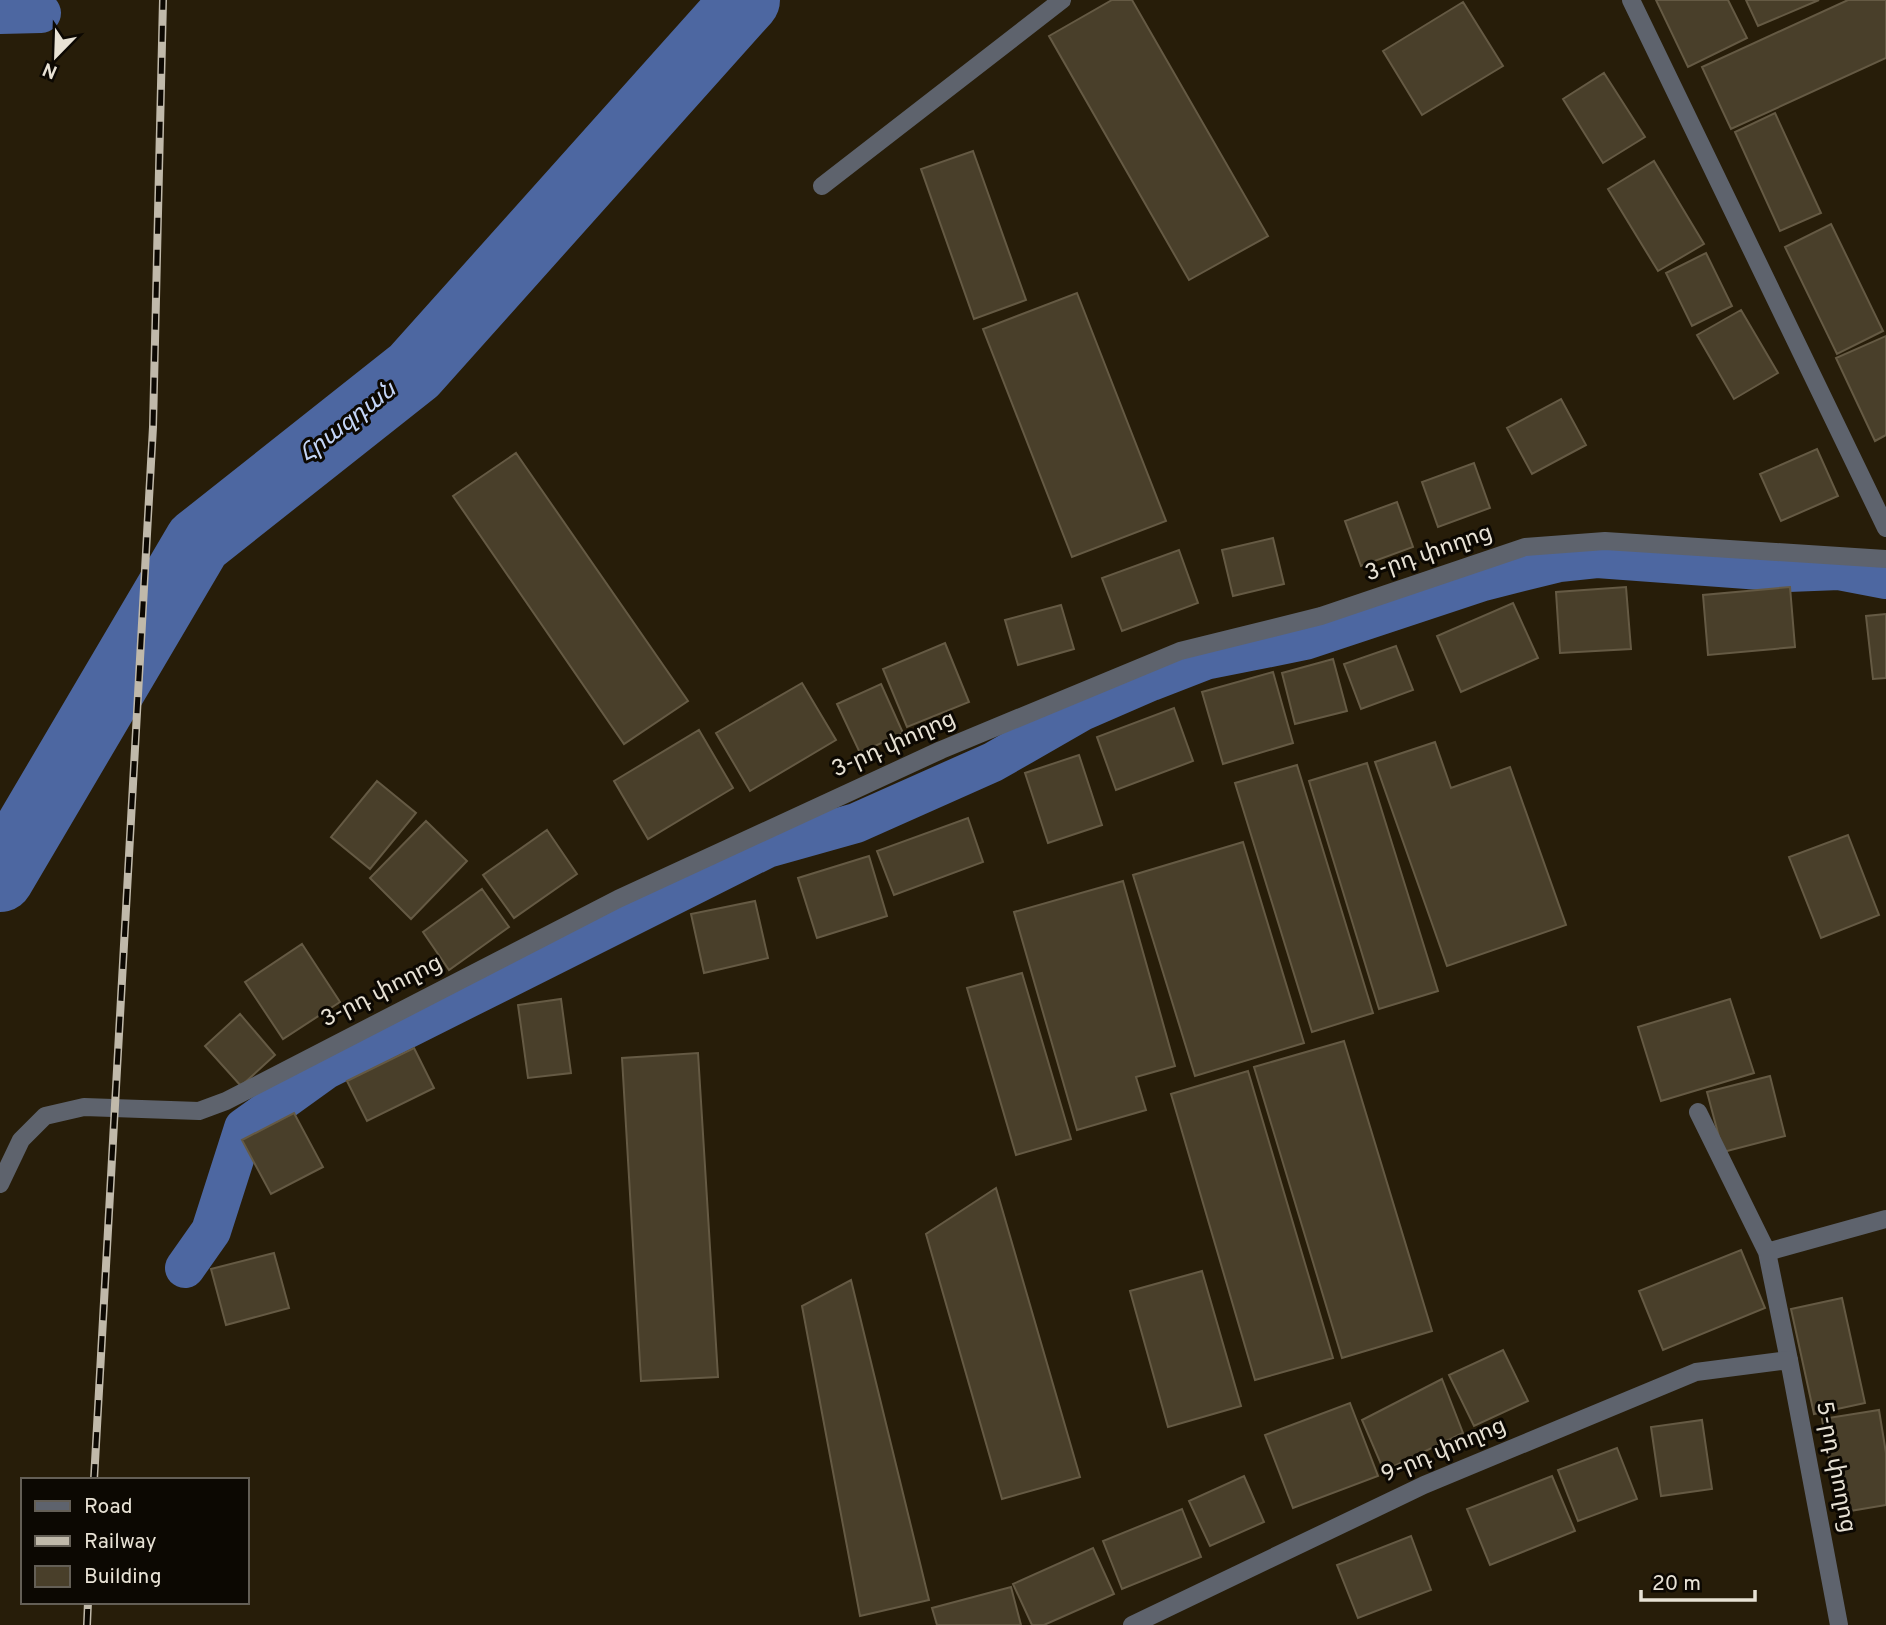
<svg xmlns="http://www.w3.org/2000/svg" width="1886" height="1625" font-family="Overpass,'Noto Sans Armenian',sans-serif">
<rect width="100%" height="100%" fill="#271d09"/>
<g fill="none" stroke-linecap="round" stroke-linejoin="round">
<!-- canal -->
<path stroke="#4d67a1" stroke-width="40" d="M 0,14 L 41,13
M 185,1268 L 211,1231 L 244,1128 L 326,1069 L 767,848 L 856,823 L 993,762 L 1082,711 L 1151,681 L 1205,660 L 1305,640 L 1483,581 L 1559,562 L 1597,558 L 1788,572 L 1839,570 L 1886,579"/>
<!-- river -->
<path stroke="#4d67a1" stroke-width="68" d="M 0,878 L 198,542 L 414,371 L 746,0"/>
</g>
<!-- building -->
<path fill="#493f2a" stroke="#655a44" stroke-width="2" d="M 1112,0 L 1132,0 L 1268,236 L 1189,280 L 1049,36 Z
M 1656,0 L 1728,0 L 1747,38 L 1688,67 Z
M 1746,0 L 1819,0 L 1758,26 Z
M 1848,0 L 1886,0 L 1886,58 L 1731,129 L 1702,67 Z
M 1463,2 L 1503,66 L 1422,115 L 1383,51 Z
M 1604,73 L 1645,137 L 1603,163 L 1563,99 Z
M 1775,113 L 1821,213 L 1780,231 L 1735,132 Z
M 973,151 L 1026,300 L 974,319 L 921,169 Z
M 1654,161 L 1704,244 L 1658,271 L 1608,189 Z
M 1831,224 L 1883,331 L 1837,354 L 1785,247 Z
M 1706,253 L 1732,306 L 1692,326 L 1666,273 Z
M 1077,293 L 1166,521 L 1072,557 L 983,329 Z
M 1741,310 L 1778,373 L 1734,399 L 1697,335 Z
M 1886,336 L 1886,435 L 1875,441 L 1836,358 Z
M 1561,399 L 1586,445 L 1532,474 L 1507,428 Z
M 1817,449 L 1838,496 L 1781,521 L 1760,474 Z
M 516,453 L 688,701 L 624,744 L 453,496 Z
M 1474,463 L 1490,508 L 1438,527 L 1422,482 Z
M 1397,502 L 1413,547 L 1361,566 L 1345,521 Z
M 1273,538 L 1284,584 L 1233,596 L 1222,550 Z
M 1179,550 L 1198,603 L 1122,631 L 1102,578 Z
M 1626,587 L 1631,649 L 1560,653 L 1556,592 Z
M 1790,587 L 1795,647 L 1708,655 L 1703,595 Z
M 1513,603 L 1538,658 L 1461,692 L 1437,636 Z
M 1061,605 L 1074,649 L 1018,665 L 1005,620 Z
M 1886,614 L 1886,678 L 1873,679 L 1866,616 Z
M 945,643 L 969,702 L 907,727 L 883,669 Z
M 1396,646 L 1413,690 L 1361,709 L 1344,664 Z
M 1333,659 L 1347,711 L 1295,724 L 1282,673 Z
M 1273,672 L 1293,743 L 1223,764 L 1202,692 Z
M 802,683 L 836,740 L 750,791 L 716,733 Z
M 881,684 L 903,733 L 860,753 L 837,704 Z
M 1174,708 L 1193,761 L 1116,790 L 1097,737 Z
M 699,730 L 733,788 L 648,839 L 614,781 Z
M 1435,742 L 1451,788 L 1510,767 L 1566,925 L 1447,966 L 1375,762 Z
M 1079,755 L 1102,825 L 1048,843 L 1025,773 Z
M 1367,763 L 1438,991 L 1379,1009 L 1309,781 Z
M 1297,765 L 1373,1013 L 1312,1032 L 1235,783 Z
M 377,781 L 416,813 L 370,869 L 331,837 Z
M 968,818 L 983,862 L 894,895 L 877,851 Z
M 426,821 L 467,861 L 411,919 L 370,878 Z
M 547,830 L 577,874 L 514,918 L 483,875 Z
M 1848,835 L 1879,915 L 1821,938 L 1789,857 Z
M 1243,842 L 1304,1043 L 1195,1076 L 1133,875 Z
M 869,856 L 887,916 L 817,938 L 798,878 Z
M 1123,881 L 1175,1066 L 1136,1077 L 1146,1110 L 1077,1130 L 1014,912 Z
M 482,889 L 509,927 L 449,970 L 423,932 Z
M 755,901 L 768,958 L 704,973 L 691,914 Z
M 302,944 L 340,1002 L 283,1039 L 245,982 Z
M 1022,973 L 1071,1139 L 1016,1155 L 967,988 Z
M 561,999 L 571,1073 L 528,1078 L 518,1005 Z
M 1730,999 L 1754,1073 L 1661,1101 L 1638,1027 Z
M 240,1014 L 275,1055 L 241,1086 L 205,1046 Z
M 1344,1041 L 1432,1331 L 1342,1358 L 1254,1067 Z
M 414,1048 L 434,1088 L 367,1121 L 347,1081 Z
M 698,1053 L 718,1377 L 641,1381 L 622,1058 Z
M 1248,1071 L 1333,1358 L 1255,1380 L 1171,1094 Z
M 1770,1076 L 1785,1136 L 1723,1152 L 1707,1092 Z
M 294,1113 L 323,1167 L 271,1194 L 242,1140 Z
M 996,1188 L 1080,1477 L 1002,1499 L 926,1234 Z
M 1741,1250 L 1765,1308 L 1663,1350 L 1639,1291 Z
M 274,1253 L 289,1308 L 226,1325 L 211,1269 Z
M 1202,1271 L 1241,1406 L 1168,1427 L 1130,1291 Z
M 851,1280 L 929,1600 L 860,1616 L 802,1306 Z
M 1842,1298 L 1865,1403 L 1814,1414 L 1791,1309 Z
M 1503,1350 L 1528,1401 L 1474,1426 L 1449,1375 Z
M 1442,1379 L 1463,1433 L 1384,1471 L 1362,1420 Z
M 1350,1403 L 1378,1476 L 1293,1508 L 1265,1435 Z
M 1879,1410 L 1886,1453 L 1886,1505 L 1838,1513 L 1822,1419 Z
M 1702,1420 L 1712,1489 L 1661,1496 L 1651,1427 Z
M 1617,1448 L 1637,1499 L 1578,1521 L 1558,1470 Z
M 1244,1476 L 1264,1522 L 1210,1546 L 1189,1501 Z
M 1552,1476 L 1575,1531 L 1490,1565 L 1467,1509 Z
M 1182,1509 L 1201,1557 L 1122,1589 L 1103,1541 Z
M 1411,1536 L 1431,1590 L 1358,1618 L 1337,1565 Z
M 1093,1548 L 1114,1594 L 1044,1625 L 1032,1625 L 1013,1584 Z
M 1011,1587 L 1021,1625 L 937,1625 L 932,1608 Z"/>
<g fill="none" stroke-linecap="round" stroke-linejoin="round">
<!-- lane -->
<path stroke="#5e636d" stroke-width="18" d="M 822,186 L 1062,0
M 1698,1112 L 1767,1252 L 1789,1360
M 1767,1252 L 1886,1219"/>
<!-- street -->
<path stroke="#5e636d" stroke-width="18" d="M 1631,0 L 1886,528
M 0,1184 L 21,1140 L 45,1116 L 84,1107 L 199,1111 L 226,1101 L 618,899 L 941,750 L 1180,651 L 1321,616 L 1525,547 L 1605,541 L 1886,559
M 1132,1625 L 1424,1485 L 1696,1372 L 1789,1360 L 1839,1625"/>
<!-- rail casing -->
<g stroke="#c0b9aa" stroke-width="8">
<path id="rail" d="M 94,1480 L 153,427 L 163,0
M 87,1625 L 88,1602"/>
</g>
<!-- rail -->
<use href="#rail" stroke="#0c0802" stroke-width="5" stroke-dasharray="16" stroke-linecap="butt"/>
</g>
<g text-anchor="middle" dominant-baseline="central" stroke-width="6" stroke-linejoin="round" paint-order="stroke">
<!-- street labels -->
<g font-size="23" fill="#e8e2d5" stroke="#0c0802">
<text transform="translate(1429 554) rotate(-19)">3-րդ փողոց</text>
<text transform="translate(894 745) rotate(-24)">3-րդ փողոց</text>
<text transform="translate(382 992) rotate(-27)">3-րդ փողոց</text>
<text transform="translate(1444 1451) rotate(-23)">9-րդ փողոց</text>
<text transform="translate(1835 1467) rotate(79)">5-րդ փողոց</text>
</g>
<!-- water labels -->
<g font-size="24" font-style="italic" fill="#c5d6f8" stroke="#0c0802">
<text transform="translate(348 423) rotate(-38)">Հրազդան</text>
</g>
</g>
<!-- legend -->
<rect x="21" y="1478" width="228" height="126" fill="#0c0802" stroke="#645f56" stroke-width="2"/>
<rect x="35" y="1501" width="35" height="10" fill="#5e636d" stroke="#645f56" stroke-width="2"/>
<text x="84" y="1513" font-size="21" fill="#e8e2d5">Road</text>
<rect x="35" y="1536" width="35" height="10" fill="#c0b9aa" stroke="#645f56" stroke-width="2"/>
<text x="84" y="1548" font-size="21" fill="#e8e2d5">Railway</text>
<rect x="35" y="1566" width="35" height="21" fill="#493f2a" stroke="#645f56" stroke-width="2"/>
<text x="84" y="1583" font-size="21" fill="#e8e2d5">Building</text>
<!-- north arrow -->
<g transform="translate(56 56) rotate(203)" stroke="#0c0802" stroke-width="5" paint-order="stroke">
<path d="M0-5L12 26L0 18L-12 26Z" fill="#e8e2d5"/>
<text y="-10" font-size="19" font-weight="bold" text-anchor="middle" fill="#e8e2d5">N</text>
</g>
<!-- scale -->
<path d="M1641 1590v10h114v-10" fill="none" stroke="#e8e2d5" stroke-width="3.5"/>
<text x="1652" y="1590" font-size="21" fill="#e8e2d5" stroke="#0c0802" stroke-width="5" paint-order="stroke">20 m</text>
</svg>
